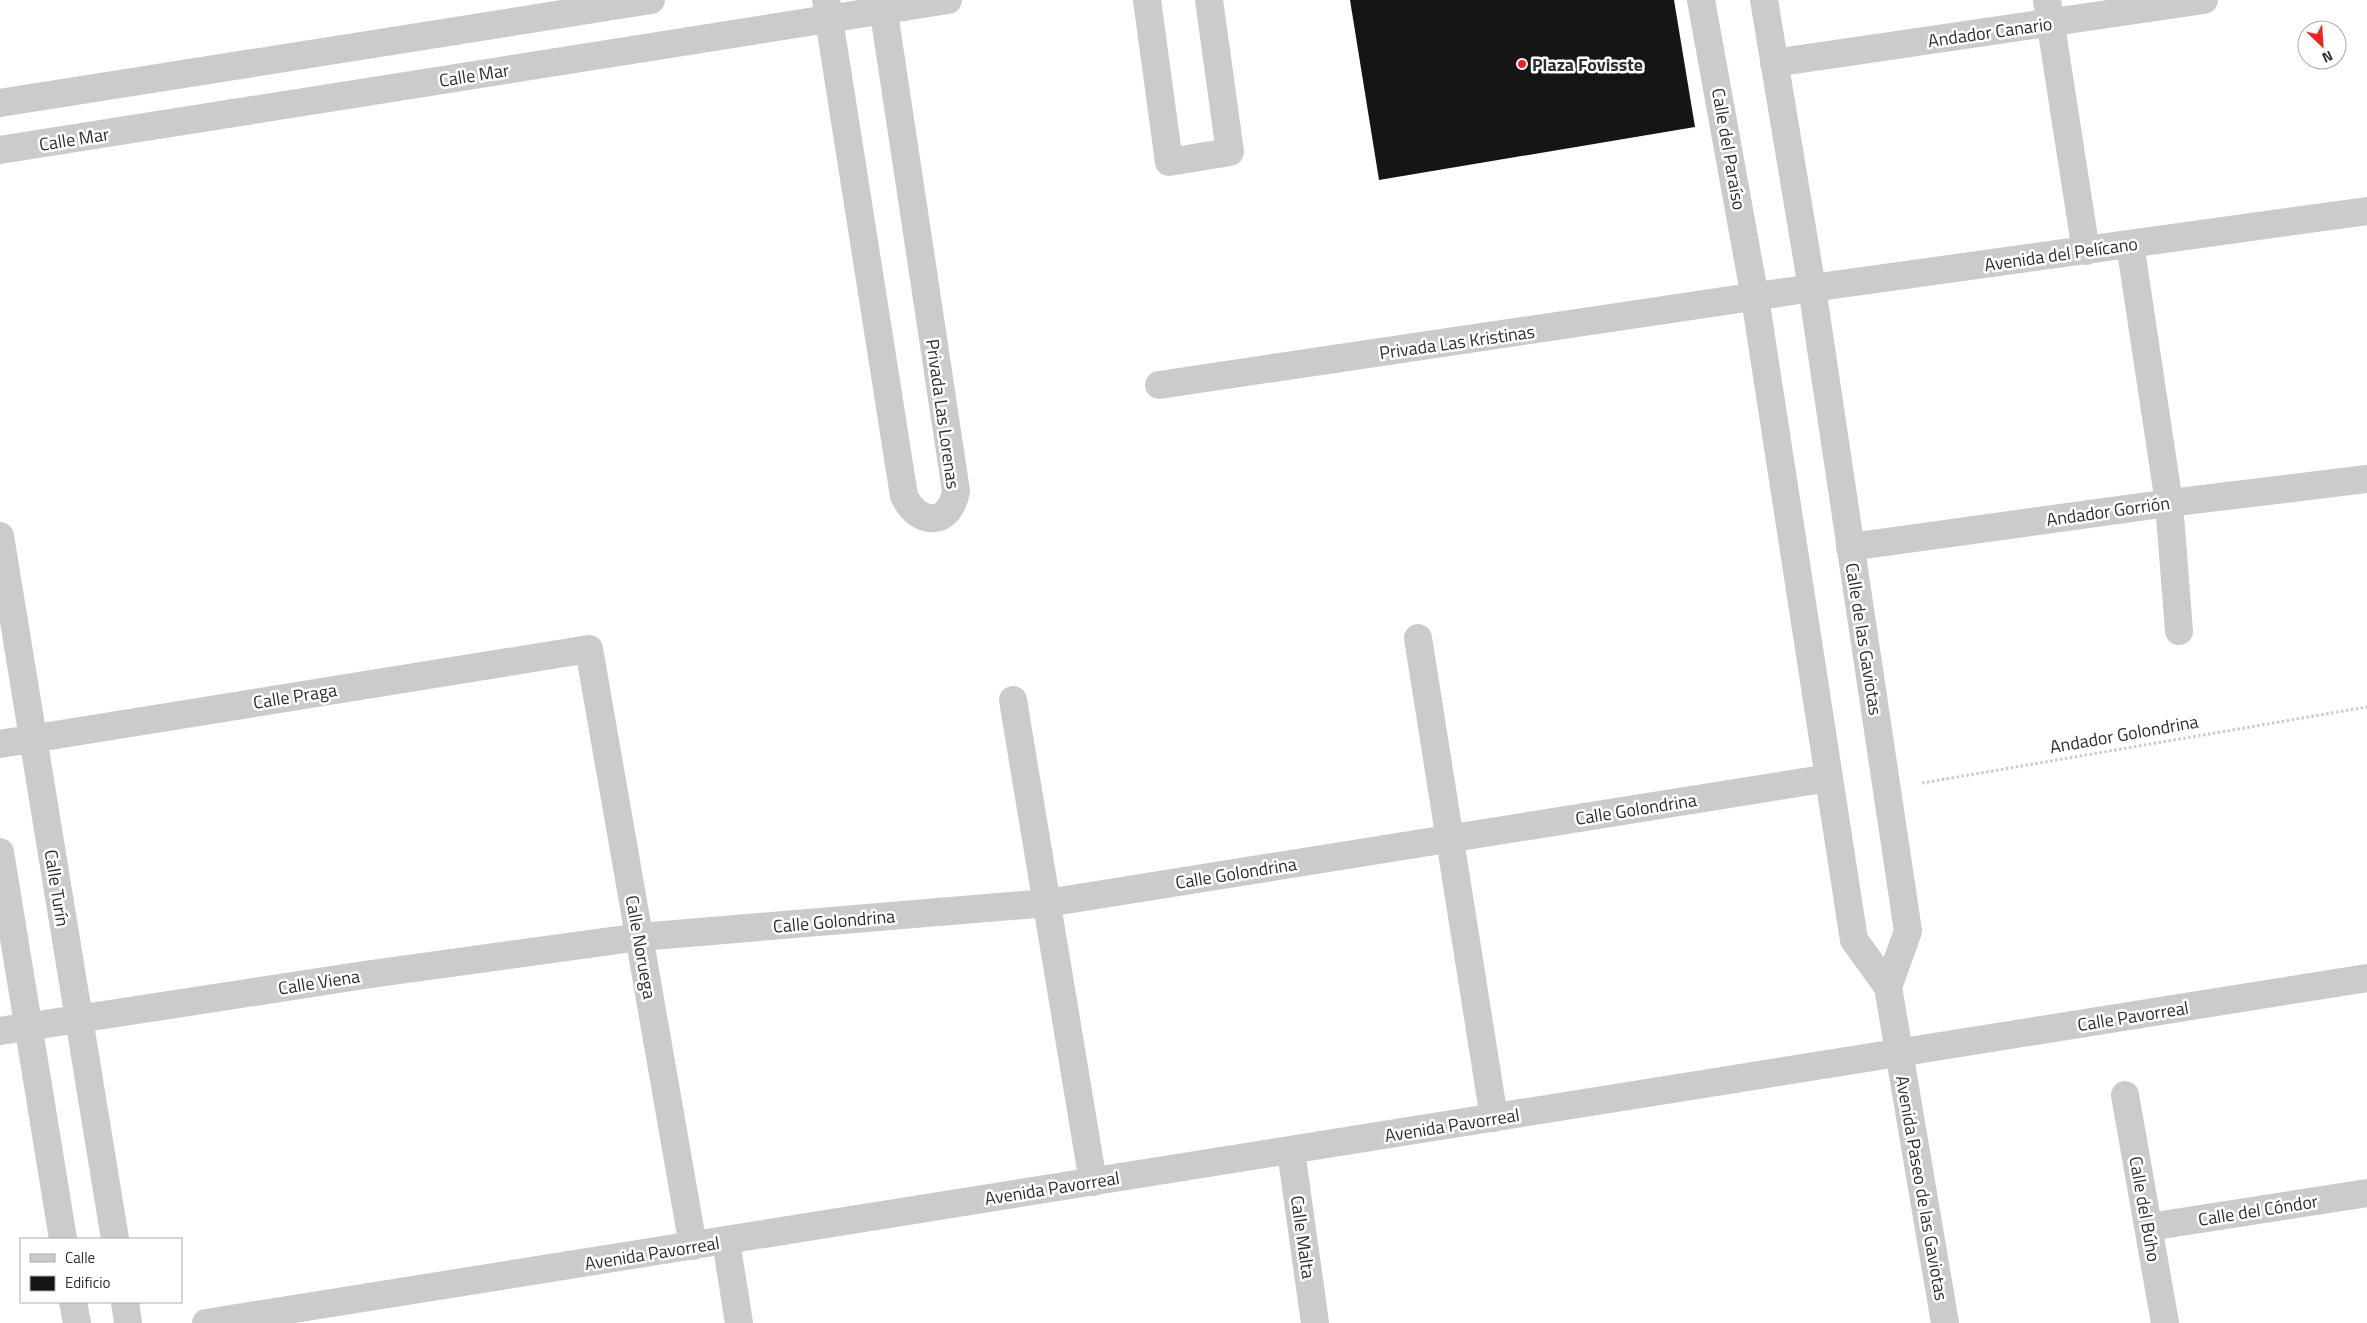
<svg xmlns="http://www.w3.org/2000/svg" width="2367" height="1323" font-family="'Titillium Web',sans-serif">
<rect width="100%" height="100%" fill="#fff"/>
<!-- building -->
<path fill="#151515" d="M 1350,0 L 1674,0 L 1695,127 L 1379,180 Z"/>
<g fill="none" stroke-linecap="round" stroke-linejoin="round">
<!-- path -->
<path stroke="#cbcbcb" stroke-width="3" stroke-dasharray="2.5 2.5" stroke-linecap="butt" d="M 1922,783 L 2367,707"/>
<!-- minor -->
<path stroke="#cbcbcb" stroke-width="28" d="M 826,0 L 904,496 C 919,527 950,526 956,491 L 882,0
M 1147,0 L 1169,162 L 1230,152 L 1209,0
M 2047,0 L 2086,251
M 1774,63 L 2204,0
M 2130,244 L 2169,503 L 2179,631
M 1159,385 L 1812,288 L 2367,211
M 0,536 L 115,1239
M 1850,547 L 2169,503 L 2367,479
M 1418,638 L 1494,1118
M 1013,700 L 1093,1182
M 0,744 L 589,649 L 693,1246
M 0,852 L 63,1239
M 0,1031 L 371,974 L 640,937 L 1047,903 L 1829,778
M 2125,1095 L 2165,1323
M 1291,1151 L 1315,1323
M 2149,1227 L 2367,1193
M 726,1241 L 739,1323
M 73,1302 L 77,1323
M 125,1302 L 128,1323
M 206,1323 L 2367,978"/>
<!-- tertiary -->
<path stroke="#cbcbcb" stroke-width="28" d="M 1701,0 L 1755,298 L 1854,940 L 1888,987 L 1945,1323
M 1764,0 L 1812,288 L 1908,931 L 1888,987
M 0,103 L 651,0
M 0,150 L 948,0"/>
</g>
<!-- markers -->
<circle fill="#f6211f" stroke="#fff" stroke-width="2" cx="1522" cy="64" r="5"/>
<g text-anchor="middle" dominant-baseline="central" stroke-width="5" stroke-linejoin="round" paint-order="stroke">
<!-- street labels -->
<g font-size="18" fill="#2e2e2e" stroke="#fff">
<text transform="translate(1990 32) rotate(-8)">Andador Canario</text>
<text transform="translate(474 75) rotate(-9)">Calle Mar</text>
<text transform="translate(74 139) rotate(-9)">Calle Mar</text>
<text transform="translate(1729 149) rotate(80)">Calle del Paraíso</text>
<text transform="translate(2061 254) rotate(-8)">Avenida del Pelícano</text>
<text transform="translate(1457 342) rotate(-8)">Privada Las Kristinas</text>
<text transform="translate(943 414) rotate(82)">Privada Las Lorenas</text>
<text transform="translate(2108 511) rotate(-8)">Andador Gorrión</text>
<text transform="translate(1864 639) rotate(81)">Calle de las Gaviotas</text>
<text transform="translate(295 696) rotate(-9)">Calle Praga</text>
<text transform="translate(2124 734) rotate(-10)">Andador Golondrina</text>
<text transform="translate(1636 809) rotate(-9)">Calle Golondrina</text>
<text transform="translate(1236 873) rotate(-9)">Calle Golondrina</text>
<text transform="translate(57 888) rotate(81)">Calle Turín</text>
<text transform="translate(834 921) rotate(-5)">Calle Golondrina</text>
<text transform="translate(641 947) rotate(80)">Calle Noruega</text>
<text transform="translate(319 982) rotate(-9)">Calle Viena</text>
<text transform="translate(2133 1016) rotate(-9)">Calle Pavorreal</text>
<text transform="translate(1452 1125) rotate(-9)">Avenida Pavorreal</text>
<text transform="translate(1052 1188) rotate(-9)">Avenida Pavorreal</text>
<text transform="translate(1922 1188) rotate(80)">Avenida Paseo de las Gaviotas</text>
<text transform="translate(2145 1209) rotate(80)">Calle del Búho</text>
<text transform="translate(2258 1210) rotate(-9)">Calle del Cóndor</text>
<text transform="translate(1303 1237) rotate(82)">Calle Malta</text>
<text transform="translate(652 1253) rotate(-9)">Avenida Pavorreal</text>
</g>
<!-- poi labels -->
<g font-size="18" font-weight="bold" fill="#2e2e2e" stroke="#fff" text-anchor="start">
<text x="1532" y="64">Plaza Fovisste</text>
</g>
</g>
<!-- legend -->
<rect x="20" y="1238" width="162" height="65" fill="#ffffff" stroke="#ababab"/>
<rect x="30" y="1254" width="25" height="8" fill="#cbcbcb" stroke="#ababab"/>
<text x="65" y="1263" font-size="15" fill="#2e2e2e">Calle</text>
<rect x="30" y="1276" width="25" height="15" fill="#151515" stroke="#ababab"/>
<text x="65" y="1288" font-size="15" fill="#2e2e2e">Edificio</text>
<!-- north arrow -->
<g transform="translate(2322 45) rotate(155)"><circle r="24" fill="#ffffff" stroke="#ababab"/>
<path d="M0-4L9 19L0 12L-9 19Z" fill="#f6211f"/>
<text y="-8" font-size="14" font-weight="bold" text-anchor="middle" fill="#2e2e2e">N</text>
</g>
</svg>
